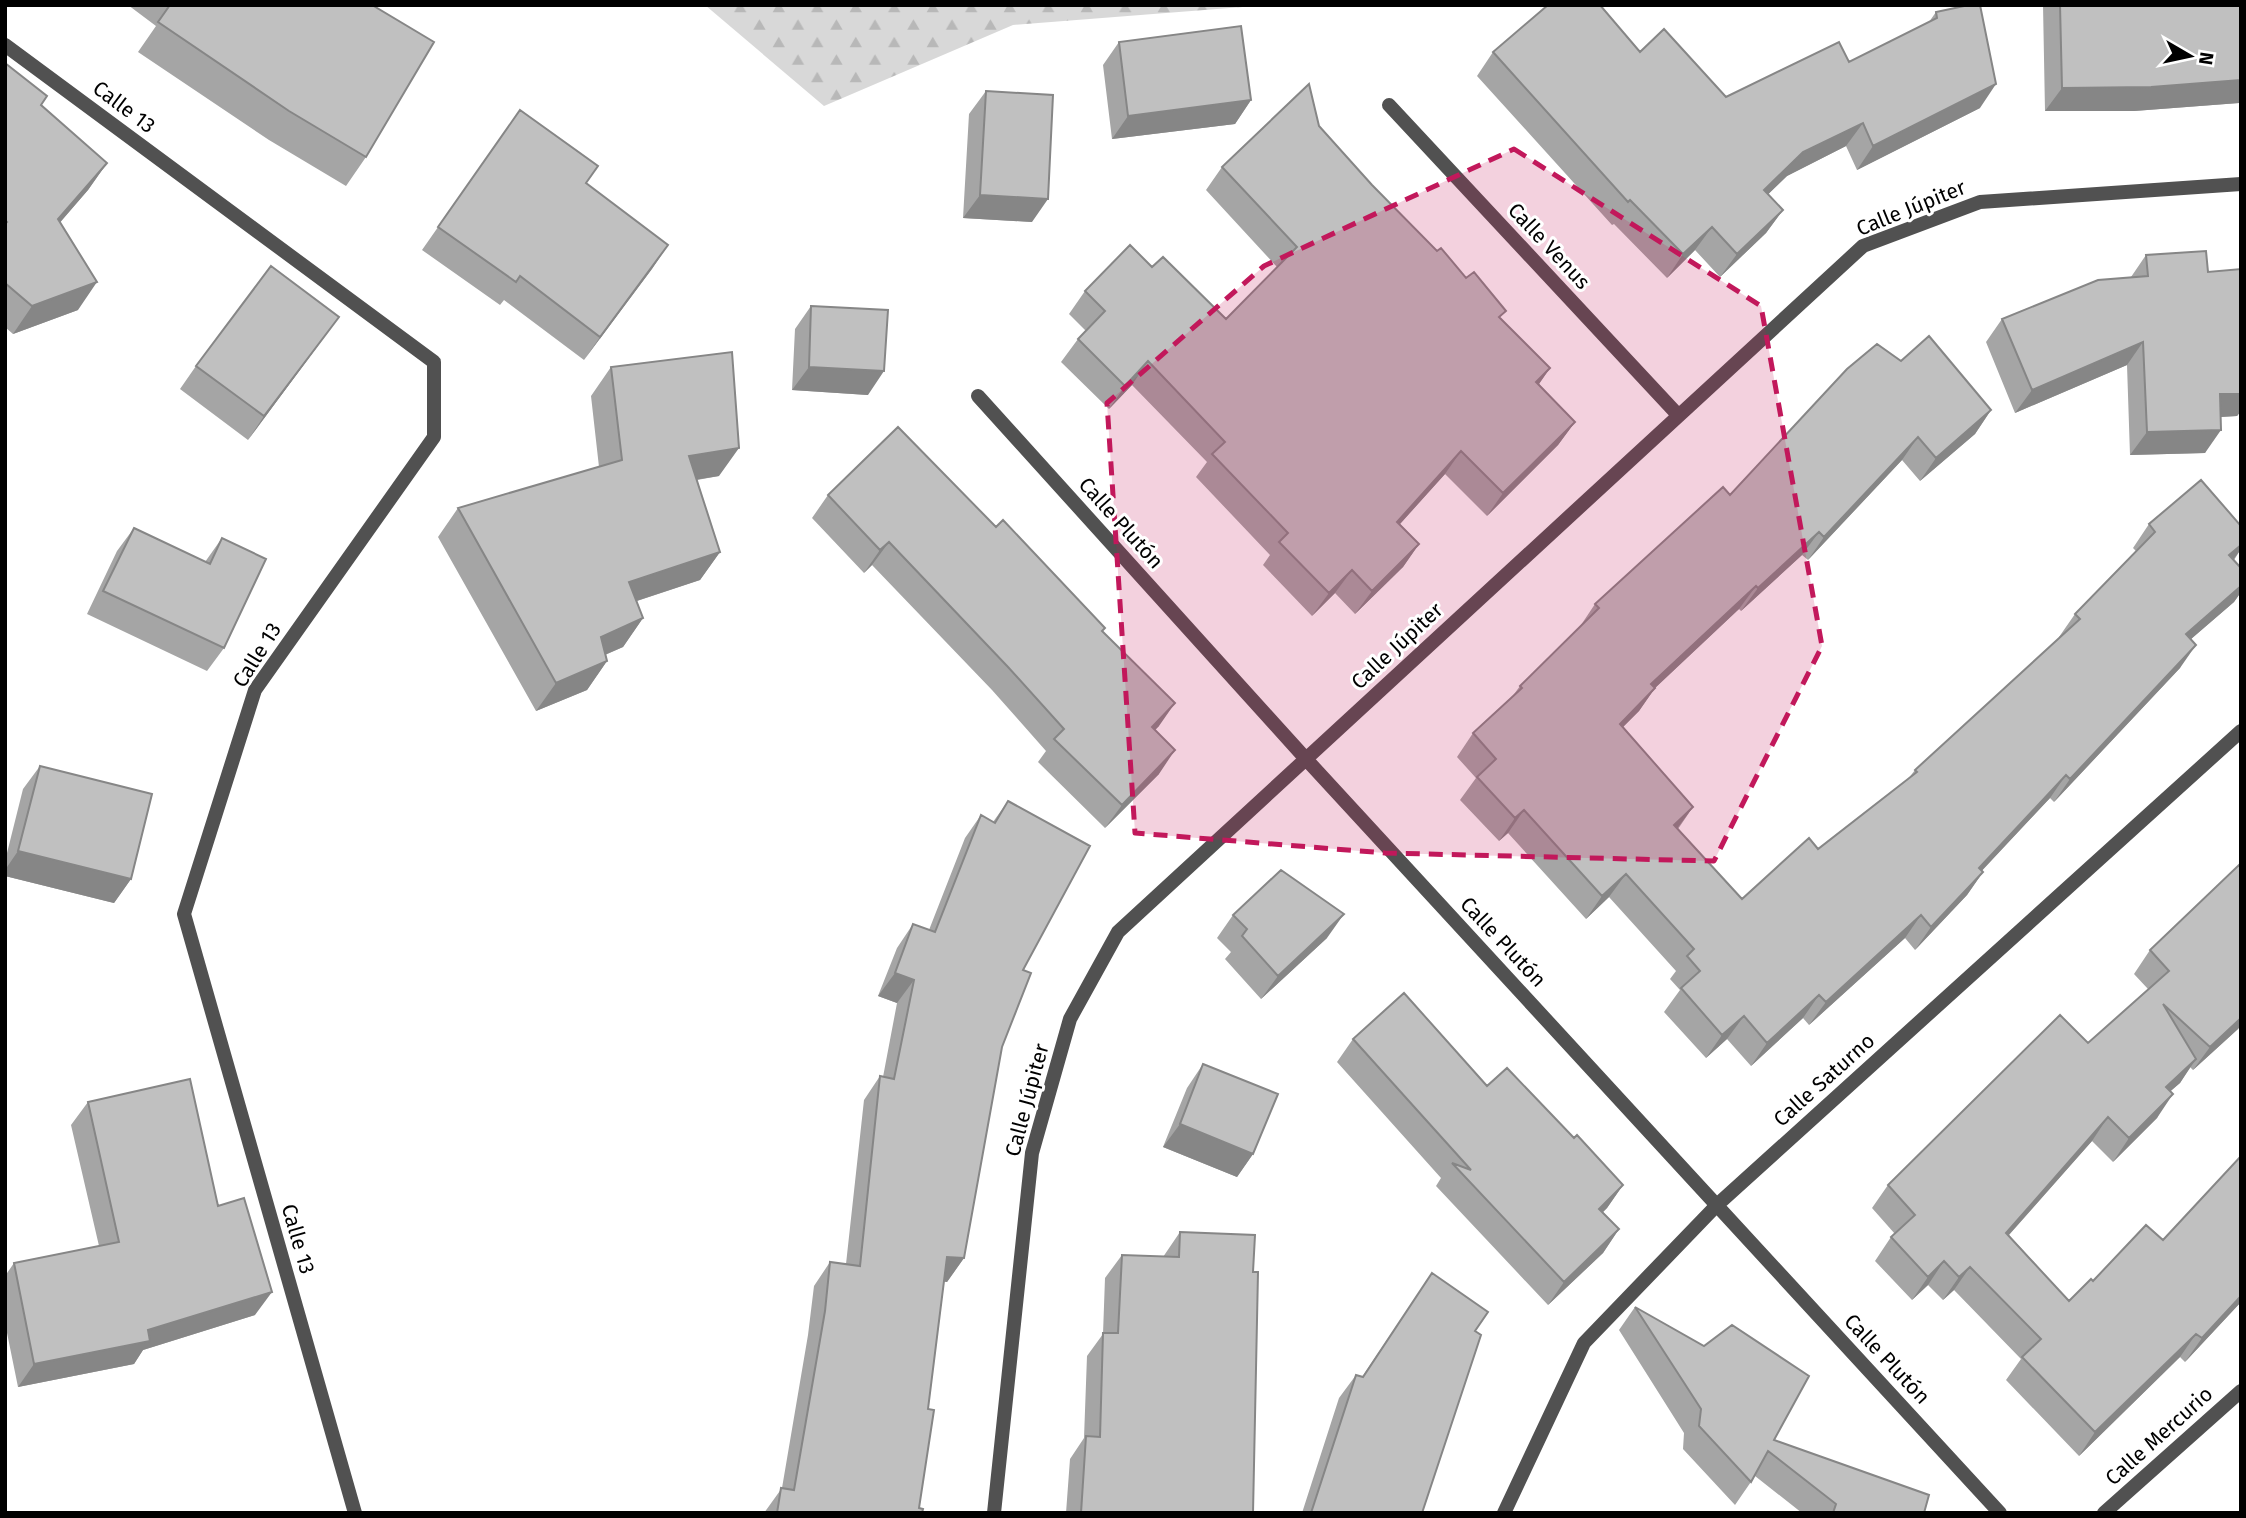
<svg xmlns="http://www.w3.org/2000/svg" width="2246" height="1518" font-family="'Fira Sans',sans-serif">
<defs>
<pattern id="forest-firs" width="22" height="20" patternUnits="userSpaceOnUse" patternTransform="scale(1.75)"><rect width="22" height="20" fill="#d8d8d8"/><path d="M5 1l3.5 6h-7zM16 11l3.5 6h-7z" fill="#b8b8b8"/></pattern>
</defs>
<rect width="100%" height="100%" fill="#fff"/>
<!-- forest -->
<path fill="url(#forest-firs)" d="M 705,5 L 1268,5 L 1013,25 L 824,106 Z"/>
<g fill="none" stroke-linecap="round" stroke-linejoin="round">
<!-- street -->
<path stroke="#515151" stroke-width="14" d="M 5,45 L 434,362 L 434,437 L 255,690 L 184,914 L 355,1513
M 1389,105 L 1678,415
M 978,396 L 1306,759 L 2000,1513
M 994,1513 L 1032,1153 L 1070,1019 L 1118,932 L 1863,246 L 1980,202 L 2241,184
M 1504,1513 L 1584,1343 L 1717,1205 L 2241,731
M 2104,1513 L 2241,1391"/>
</g>
<!-- wall -->
<path fill="#a5a5a5" d="M 128,5 L 372,5 L 366,157 L 346,186 L 269,140 L 138,52 L 156,26 Z
M 2043,5 L 2241,5 L 2241,100 L 2239,103 L 2134,111 L 2045,111 Z
M 1936,12 L 1980,108 L 1857,170 L 1846,146 L 1787,176 L 1768,194 L 1783,210 L 1766,233 L 1720,277 L 1695,250 L 1667,278 L 1614,224 L 1612,225 L 1477,76 L 1493,52 L 1640,52 L 1726,97 L 1849,62 L 1929,22 Z
M 1119,42 L 1251,100 L 1235,124 L 1112,139 L 1103,65 Z
M 5,63 L 41,105 L 107,163 L 88,190 L 60,222 L 78,310 L 13,334 L 5,327 Z
M 986,91 L 1032,222 L 963,218 L 969,114 Z
M 520,110 L 586,183 L 668,245 L 584,360 L 504,300 L 500,305 L 422,250 Z
M 1319,126 L 1372,185 L 1501,319 L 1550,368 L 1539,384 L 1575,422 L 1558,445 L 1487,516 L 1445,474 L 1400,524 L 1419,544 L 1403,567 L 1355,614 L 1335,593 L 1312,616 L 1263,565 L 1270,555 L 1196,477 L 1207,462 L 1132,385 L 1109,409 L 1061,362 L 1078,339 L 1086,331 L 1069,314 L 1085,291 L 1152,267 L 1226,319 L 1277,267 L 1206,190 L 1222,167 Z
M 2146,255 L 2208,272 L 2241,269 L 2241,411 L 2237,416 L 2220,417 L 2205,453 L 2130,455 L 2127,365 L 2015,413 L 1986,342 L 2002,319 L 2131,277 Z
M 811,306 L 868,395 L 792,390 L 795,329 Z
M 322,340 L 248,440 L 180,389 L 196,366 Z
M 1901,361 L 1991,410 L 1975,434 L 1920,481 L 1902,460 L 1808,560 L 1802,555 L 1741,611 L 1739,609 L 1655,688 L 1639,711 L 1623,727 L 1693,807 L 1678,829 L 1742,899 L 1818,849 L 1908,779 L 1915,770 L 2059,638 L 2059,637 L 2075,614 L 2136,551 L 2133,548 L 2149,524 L 2241,526 L 2241,549 L 2234,560 L 2241,568 L 2241,592 L 2234,602 L 2191,639 L 2180,668 L 2054,802 L 2050,798 L 1982,870 L 1983,872 L 1967,895 L 1915,950 L 1905,938 L 1809,1025 L 1803,1018 L 1751,1066 L 1727,1039 L 1706,1058 L 1664,1012 L 1680,990 L 1670,979 L 1676,971 L 1609,897 L 1586,919 L 1508,833 L 1499,841 L 1460,800 L 1476,778 L 1457,757 L 1473,733 L 1512,697 L 1520,686 L 1579,628 L 1595,604 L 1730,495 Z
M 611,367 L 719,476 L 697,480 L 720,552 L 700,580 L 637,601 L 643,618 L 623,647 L 605,655 L 607,661 L 587,690 L 536,711 L 438,537 L 458,508 L 599,467 L 591,396 Z
M 828,495 L 996,527 L 1103,632 L 1159,726 L 1155,730 L 1159,774 L 1105,828 L 1038,762 L 1046,751 L 992,690 L 872,565 L 864,573 L 812,518 Z
M 134,528 L 205,562 L 222,538 L 224,648 L 207,671 L 87,614 L 117,551 Z
M 40,766 L 131,879 L 114,903 L 5,876 L 5,861 L 23,789 Z
M 1008,801 L 1023,970 L 1002,1047 L 964,1258 L 947,1282 L 944,1281 L 928,1409 L 919,1508 L 922,1513 L 764,1513 L 782,1488 L 808,1335 L 814,1286 L 830,1262 L 846,1264 L 864,1100 L 880,1076 L 883,1077 L 897,1003 L 878,996 L 897,948 L 913,924 L 929,930 L 965,838 L 981,815 L 993,822 Z
M 2241,865 L 2241,1025 L 2238,1029 L 2193,1070 L 2190,1067 L 2180,1083 L 2170,1091 L 2157,1118 L 2113,1162 L 2092,1141 L 2009,1235 L 2069,1301 L 2093,1281 L 2163,1240 L 2241,1156 L 2241,1302 L 2185,1362 L 2180,1357 L 2079,1456 L 2006,1380 L 2021,1359 L 1954,1290 L 1943,1300 L 1928,1285 L 1912,1300 L 1875,1261 L 1891,1237 L 1895,1234 L 1872,1208 L 1888,1185 L 2088,1043 L 2148,989 L 2134,974 L 2150,950 Z
M 1233,915 L 1327,938 L 1261,999 L 1225,959 L 1231,952 L 1217,938 Z
M 1353,1039 L 1487,1086 L 1574,1138 L 1623,1185 L 1607,1208 L 1603,1212 L 1619,1229 L 1603,1253 L 1548,1305 L 1436,1186 L 1441,1178 L 1337,1062 Z
M 1203,1064 L 1253,1154 L 1237,1177 L 1163,1147 L 1187,1088 Z
M 88,1102 L 218,1206 L 255,1315 L 143,1350 L 134,1364 L 18,1387 L 5,1323 L 5,1276 L 14,1263 L 99,1246 L 71,1125 Z
M 1180,1232 L 1253,1272 L 1253,1513 L 1066,1513 L 1070,1459 L 1084,1438 L 1087,1356 L 1103,1334 L 1105,1278 L 1122,1255 L 1163,1257 Z
M 1432,1273 L 1475,1331 L 1422,1513 L 1302,1513 L 1339,1398 L 1356,1375 L 1362,1377 Z
M 1635,1307 L 1774,1440 L 1924,1513 L 1802,1513 L 1755,1476 L 1735,1505 L 1683,1449 L 1684,1433 L 1619,1330 Z"/>
<!-- shaded-wall -->
<path fill="#868686" d="M 2241,80 L 2241,100 L 2239,103 L 2134,111 L 2045,111 L 2062,88 Z
M 1996,84 L 1980,108 L 1857,170 L 1873,146 Z
M 1251,100 L 1235,124 L 1112,139 L 1128,116 Z
M 1863,123 L 1846,146 L 1787,176 L 1748,214 L 1764,190 L 1803,152 Z
M 107,163 L 88,190 L 39,247 L 58,219 Z
M 980,195 L 1048,199 L 1032,222 L 963,218 Z
M 1783,210 L 1766,233 L 1720,277 L 1737,254 Z
M 1712,227 L 1695,250 L 1667,278 L 1683,254 Z
M 668,245 L 652,269 L 584,360 L 600,337 Z
M 97,282 L 78,310 L 13,334 L 32,306 Z
M 339,317 L 322,340 L 248,440 L 264,416 Z
M 2143,342 L 2127,365 L 2015,413 L 2032,390 Z
M 1148,361 L 1132,385 L 1109,409 L 1125,386 Z
M 809,367 L 884,371 L 868,395 L 792,390 Z
M 1550,368 L 1534,391 L 1536,382 Z
M 2220,394 L 2241,394 L 2241,411 L 2237,416 L 2203,418 Z
M 1991,410 L 1975,434 L 1920,481 L 1936,458 Z
M 1575,422 L 1558,445 L 1487,516 L 1503,493 Z
M 2221,430 L 2205,453 L 2130,455 L 2147,432 Z
M 1918,437 L 1902,460 L 1808,560 L 1824,537 Z
M 739,448 L 719,476 L 669,484 L 689,456 Z
M 1461,451 L 1445,474 L 1381,545 L 1397,522 Z
M 1819,532 L 1802,555 L 1741,611 L 1758,588 Z
M 889,542 L 872,565 L 864,573 L 880,550 Z
M 1419,544 L 1403,567 L 1355,614 L 1372,591 Z
M 2241,545 L 2241,549 L 2233,560 L 2229,555 Z
M 720,552 L 700,580 L 609,610 L 629,582 Z
M 1352,570 L 1335,593 L 1312,616 L 1329,593 Z
M 1756,586 L 1739,609 L 1655,688 L 1639,711 L 1603,747 L 1620,724 L 1651,684 Z
M 2241,586 L 2241,592 L 2234,602 L 2169,658 L 2186,634 Z
M 643,618 L 623,647 L 581,665 L 601,637 Z
M 2196,645 L 2180,668 L 2054,802 L 2070,779 Z
M 607,661 L 587,690 L 536,711 L 556,683 Z
M 1175,703 L 1159,726 L 1135,750 L 1152,727 Z
M 1175,750 L 1159,774 L 1105,828 L 1122,805 Z
M 2066,775 L 2050,798 L 1963,891 L 1979,868 Z
M 1693,807 L 1676,830 L 1674,825 Z
M 1524,810 L 1508,833 L 1499,841 L 1515,818 Z
M 18,851 L 131,879 L 114,903 L 5,876 L 5,870 Z
M 1983,872 L 1967,895 L 1915,950 L 1931,927 Z
M 1626,874 L 1609,897 L 1586,919 L 1602,896 Z
M 1344,914 L 1327,938 L 1261,999 L 1278,976 Z
M 1921,915 L 1905,938 L 1809,1025 L 1826,1002 Z
M 895,973 L 914,980 L 897,1003 L 878,996 Z
M 1819,995 L 1803,1018 L 1751,1066 L 1767,1043 Z
M 1744,1016 L 1727,1039 L 1706,1058 L 1722,1035 Z
M 2241,1018 L 2241,1025 L 2238,1029 L 2193,1070 L 2210,1047 Z
M 2196,1059 L 2180,1083 L 2149,1110 L 2166,1087 Z
M 2173,1094 L 2157,1118 L 2113,1162 L 2129,1138 Z
M 2108,1117 L 2092,1141 L 1990,1256 L 2006,1233 Z
M 1180,1124 L 1253,1154 L 1237,1177 L 1163,1147 Z
M 1623,1185 L 1607,1208 L 1583,1232 L 1599,1209 Z
M 1619,1229 L 1603,1253 L 1548,1305 L 1564,1282 Z
M 947,1257 L 964,1258 L 947,1282 L 931,1280 Z
M 1944,1261 L 1928,1285 L 1912,1300 L 1928,1277 Z
M 1970,1267 L 1954,1290 L 1943,1300 L 1959,1277 Z
M 272,1292 L 255,1315 L 143,1350 L 134,1364 L 18,1387 L 34,1364 Z
M 2241,1296 L 2241,1302 L 2185,1362 L 2202,1338 Z
M 2196,1334 L 2180,1357 L 2079,1456 L 2095,1432 Z"/>
<!-- building -->
<path fill="#c0c0c0" stroke="#868686" stroke-width="2" d="M 170,5 L 372,5 L 434,42 L 366,157 L 289,111 L 158,22 Z
M 1548,5 L 1600,5 L 1640,52 L 1664,29 L 1726,97 L 1839,42 L 1849,62 L 1937,18 L 1936,12 L 1969,5 L 1980,5 L 1996,84 L 1873,146 L 1863,123 L 1803,152 L 1764,190 L 1783,210 L 1737,254 L 1712,227 L 1683,254 L 1630,200 L 1628,202 L 1493,52 Z
M 2060,5 L 2241,5 L 2241,80 L 2151,87 L 2062,88 Z
M 1241,26 L 1251,100 L 1128,116 L 1119,42 Z
M 5,63 L 47,96 L 41,105 L 107,163 L 58,219 L 97,282 L 32,306 L 5,283 L 5,224 L 7,222 L 5,220 Z
M 1309,84 L 1319,126 L 1372,185 L 1437,251 L 1441,248 L 1466,278 L 1474,272 L 1506,311 L 1499,317 L 1550,368 L 1536,382 L 1575,422 L 1503,493 L 1461,451 L 1397,522 L 1419,544 L 1372,591 L 1352,570 L 1329,593 L 1279,542 L 1288,533 L 1212,454 L 1225,442 L 1148,361 L 1125,386 L 1078,339 L 1105,311 L 1085,291 L 1130,245 L 1152,267 L 1163,257 L 1226,319 L 1297,247 L 1222,167 Z
M 986,91 L 1053,95 L 1048,199 L 980,195 Z
M 520,110 L 598,166 L 586,183 L 668,245 L 600,337 L 520,276 L 516,282 L 438,227 Z
M 2206,251 L 2208,272 L 2241,269 L 2241,394 L 2220,394 L 2221,430 L 2147,432 L 2143,342 L 2032,390 L 2002,319 L 2098,280 L 2148,276 L 2146,255 Z
M 271,266 L 339,317 L 264,416 L 196,366 Z
M 811,306 L 888,310 L 884,371 L 809,367 Z
M 1929,336 L 1991,410 L 1936,458 L 1918,437 L 1824,537 L 1819,532 L 1758,588 L 1756,586 L 1651,684 L 1655,688 L 1620,724 L 1693,807 L 1674,825 L 1742,899 L 1809,838 L 1818,849 L 1917,772 L 1915,770 L 2080,619 L 2075,614 L 2155,532 L 2149,524 L 2201,480 L 2241,526 L 2241,545 L 2229,555 L 2241,568 L 2241,586 L 2186,634 L 2196,645 L 2070,779 L 2066,775 L 1979,868 L 1983,872 L 1931,927 L 1921,915 L 1826,1002 L 1819,995 L 1767,1043 L 1744,1016 L 1722,1035 L 1681,988 L 1700,971 L 1687,956 L 1694,949 L 1626,874 L 1602,896 L 1524,810 L 1515,818 L 1477,777 L 1496,759 L 1473,733 L 1522,688 L 1520,686 L 1599,608 L 1595,604 L 1723,487 L 1730,495 L 1847,369 L 1877,344 L 1901,361 Z
M 732,352 L 739,448 L 689,456 L 720,552 L 629,582 L 643,618 L 601,637 L 607,661 L 556,683 L 458,508 L 622,460 L 611,367 Z
M 898,427 L 996,527 L 1003,520 L 1105,628 L 1102,631 L 1175,703 L 1152,727 L 1175,750 L 1122,805 L 1054,739 L 1064,729 L 1008,667 L 889,542 L 880,550 L 828,495 Z
M 134,528 L 210,564 L 222,538 L 266,559 L 224,648 L 103,591 Z
M 40,766 L 152,794 L 131,879 L 18,851 Z
M 1008,801 L 1090,846 L 1023,970 L 1031,973 L 1002,1047 L 964,1258 L 947,1257 L 928,1409 L 934,1410 L 919,1508 L 923,1509 L 922,1513 L 777,1513 L 781,1488 L 794,1490 L 825,1311 L 830,1262 L 860,1266 L 880,1076 L 894,1079 L 914,980 L 895,973 L 913,924 L 935,932 L 981,815 L 995,823 Z
M 2240,864 L 2241,1018 L 2210,1047 L 2163,1004 L 2196,1059 L 2166,1087 L 2173,1094 L 2129,1138 L 2108,1117 L 2006,1233 L 2069,1301 L 2091,1279 L 2093,1281 L 2146,1225 L 2163,1240 L 2241,1156 L 2241,1296 L 2202,1338 L 2196,1334 L 2095,1432 L 2022,1357 L 2041,1339 L 1970,1267 L 1959,1277 L 1944,1261 L 1928,1277 L 1891,1237 L 1915,1215 L 1888,1185 L 2060,1015 L 2088,1043 L 2169,971 L 2150,950 Z
M 1281,870 L 1344,914 L 1278,976 L 1242,936 L 1247,929 L 1233,915 Z
M 1404,993 L 1487,1086 L 1507,1068 L 1574,1138 L 1577,1135 L 1623,1185 L 1599,1209 L 1619,1229 L 1564,1282 L 1452,1163 L 1471,1170 L 1353,1039 Z
M 1203,1064 L 1278,1094 L 1253,1154 L 1180,1124 Z
M 190,1079 L 218,1206 L 244,1198 L 272,1292 L 148,1330 L 150,1341 L 34,1364 L 14,1263 L 119,1242 L 88,1102 Z
M 1180,1232 L 1255,1235 L 1253,1272 L 1258,1272 L 1253,1513 L 1081,1513 L 1086,1436 L 1100,1437 L 1103,1333 L 1118,1333 L 1122,1255 L 1179,1257 Z
M 1432,1273 L 1488,1312 L 1475,1331 L 1481,1335 L 1422,1513 L 1311,1513 L 1356,1375 L 1363,1377 Z
M 1635,1307 L 1704,1346 L 1732,1325 L 1809,1376 L 1774,1440 L 1929,1495 L 1924,1513 L 1833,1513 L 1836,1504 L 1768,1451 L 1751,1482 L 1699,1426 L 1701,1409 Z"/>
<!-- marked area -->
<path fill="#c2185b" fill-opacity="0.2" stroke="#c2185b" stroke-width="5" stroke-dasharray="14 9" stroke-linejoin="round" d="M 1514,149 L 1761,306 L 1822,646 L 1714,861 L 1385,853 L 1135,833 L 1107,403 L 1264,266 Z"/>
<g text-anchor="middle" dominant-baseline="central" stroke-width="6" stroke-linejoin="round" paint-order="stroke">
<!-- street labels -->
<g font-size="21" fill="#000" stroke="#fff">
<text transform="translate(124 107) rotate(37)">Calle 13</text>
<text transform="translate(1911 208) rotate(-22)">Calle Júpiter</text>
<text transform="translate(1549 246) rotate(47)">Calle Venus</text>
<text transform="translate(1121 523) rotate(48)">Calle Plutón</text>
<text transform="translate(1397 646) rotate(-43)">Calle Júpiter</text>
<text transform="translate(257 655) rotate(-58)">Calle 13</text>
<text transform="translate(1503 942) rotate(47)">Calle Plutón</text>
<text transform="translate(1824 1080) rotate(-42)">Calle Saturno</text>
<text transform="translate(1027 1100) rotate(-75)">Calle Júpiter</text>
<text transform="translate(298 1239) rotate(74)">Calle 13</text>
<text transform="translate(1887 1359) rotate(47)">Calle Plutón</text>
<text transform="translate(2159 1436) rotate(-42)">Calle Mercurio</text>
</g>
</g>
<!-- border -->
<rect width="2246" height="1518" fill="none" stroke="#000000" stroke-width="14"/>
<!-- north arrow -->
<g transform="translate(2190 56) rotate(99)" stroke="#ffffff" stroke-width="5" paint-order="stroke">
<path d="M0-5L12 26L0 18L-12 26Z" fill="#000000"/>
<text y="-10" font-size="19" font-weight="bold" text-anchor="middle" fill="#000000">N</text>
</g>
</svg>
